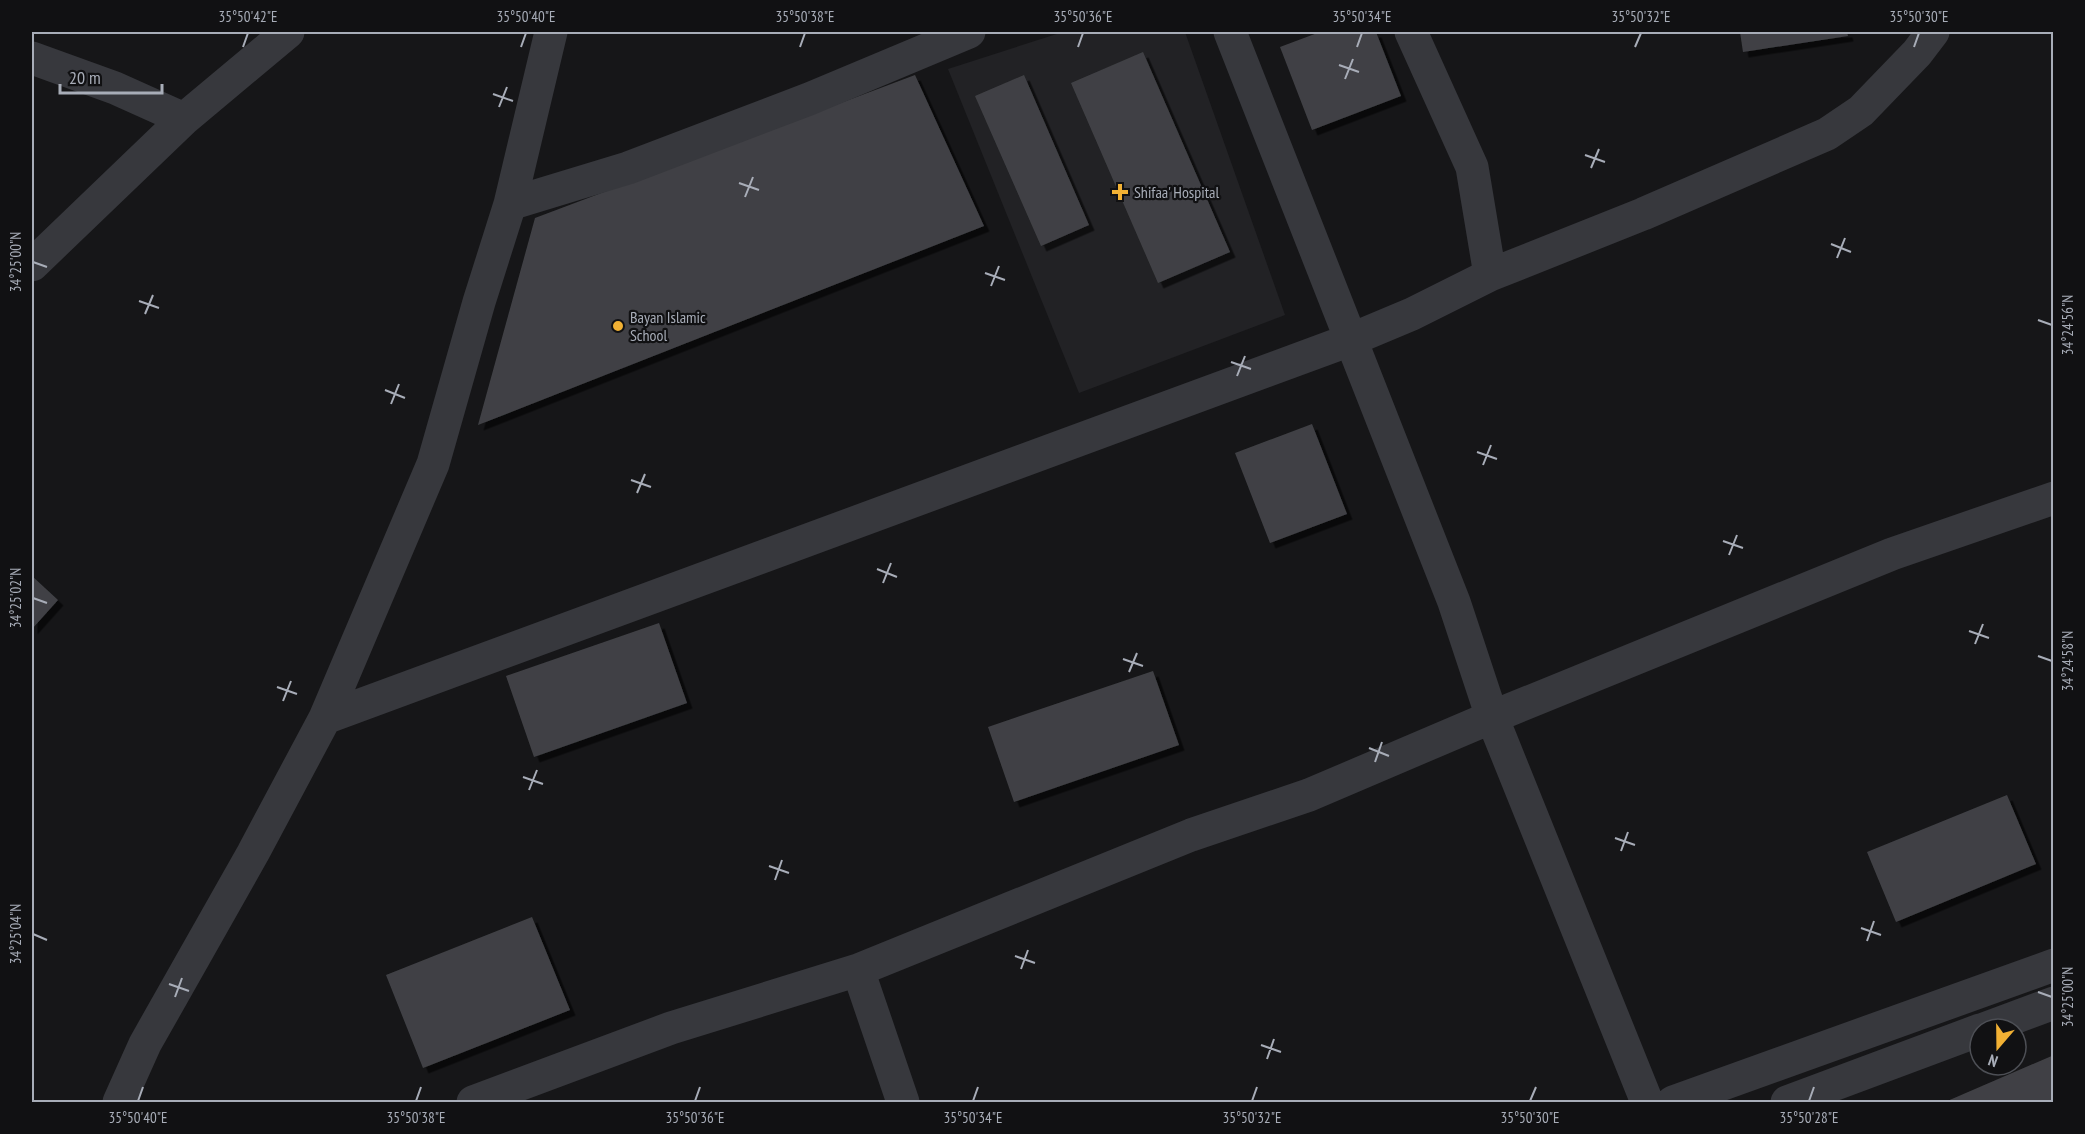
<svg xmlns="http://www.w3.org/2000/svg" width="2085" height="1134" font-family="'PT Sans Narrow',sans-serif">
<defs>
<filter id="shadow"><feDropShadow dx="5.5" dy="5.5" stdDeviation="0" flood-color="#0009"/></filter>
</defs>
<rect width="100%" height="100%" fill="#161618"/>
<!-- built -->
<path fill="#222225" d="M 1063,32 L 1185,32 L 1285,315 L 1079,393 L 948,69 Z"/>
<!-- building -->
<path fill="#404145" filter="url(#shadow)" d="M 1320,32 L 1376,32 L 1401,96 L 1312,130 L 1280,47 Z
M 1740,32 L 1847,32 L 1848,36 L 1743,52 Z
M 1143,52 L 1230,252 L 1158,283 L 1071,83 Z
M 915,75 L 984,226 L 478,425 L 535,218 Z
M 1024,75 L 1089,225 L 1041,246 L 975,96 Z
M 1312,424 L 1347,514 L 1270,543 L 1235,453 Z
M 32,576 L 58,600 L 32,629 Z
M 659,623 L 687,703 L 534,757 L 506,676 Z
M 1153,671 L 1179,745 L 1014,802 L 988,727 Z
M 2007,795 L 2036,864 L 1896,922 L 1867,852 Z
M 532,917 L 570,1010 L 423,1068 L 386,975 Z
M 2054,1055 L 2054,1102 L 1945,1102 Z"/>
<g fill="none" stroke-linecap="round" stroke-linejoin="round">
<!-- minor -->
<path stroke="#37383d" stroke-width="33" d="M 1230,32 L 1454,602 L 1492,717 L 1647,1102
M 1411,32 L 1472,167 L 1490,275
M 32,58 L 115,88 L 184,119
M 510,204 L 628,168 L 809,99 L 969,32
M 32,265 L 184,119 L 288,32
M 325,718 L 1350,340 L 1412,314 L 1490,275 L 1643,214 L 1827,134 L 1861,111 L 1917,53 L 1933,32
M 858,970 L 903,1102
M 1984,1029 L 2054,1003
M 119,1102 L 145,1044 L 253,853 L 325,718 L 433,464 L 479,302 L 510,204 L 551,32
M 473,1102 L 671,1028 L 858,970 L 1191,835 L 1309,795 L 1492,717 L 1892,554 L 2054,498
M 1673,1102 L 2054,965
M 1787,1102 L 1980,1030"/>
</g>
<!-- ticks -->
<path fill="none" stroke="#a8adb8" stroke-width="2" d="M 243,47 L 248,33M 521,47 L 526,33M 800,47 L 805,33M 1078,47 L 1083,33M 1357,47 L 1362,33M 1635,47 L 1641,33M 1914,47 L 1919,33M 1339,65 L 1359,72M 1345,79 L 1353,59M 493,94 L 513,101M 499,107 L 507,87M 1585,155 L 1605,162M 1591,168 L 1599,149M 739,183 L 759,190M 745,197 L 753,177M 1831,244 L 1851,252M 1837,258 L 1845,238M 33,262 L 47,267M 985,273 L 1005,280M 991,286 L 999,266M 139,301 L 159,308M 145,314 L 153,295M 2038,320 L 2052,325M 1231,362 L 1251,369M 1237,376 L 1245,356M 385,390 L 405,398M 391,404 L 399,384M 1477,452 L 1497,459M 1483,465 L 1491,445M 631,480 L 651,487M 637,493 L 645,474M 1723,541 L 1743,548M 1729,555 L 1737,535M 877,569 L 897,577M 883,583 L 891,563M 33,598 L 47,603M 1969,631 L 1989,638M 1975,644 L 1983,624M 2038,656 L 2052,661M 1123,659 L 1143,666M 1129,672 L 1137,653M 277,687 L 297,694M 283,701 L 291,681M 1369,748 L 1389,756M 1375,762 L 1382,742M 523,777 L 543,784M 529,790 L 537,770M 1615,838 L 1635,845M 1621,851 L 1628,832M 769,866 L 789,873M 775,880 L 782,860M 1861,928 L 1881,935M 33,934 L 47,940M 1867,941 L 1874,921M 1015,956 L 1035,963M 1021,969 L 1028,950M 169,984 L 189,991M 2038,992 L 2052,997M 175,997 L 182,978M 1261,1045 L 1281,1052M 1267,1059 L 1274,1039M 138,1101 L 143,1087M 416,1101 L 421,1087M 695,1101 L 700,1087M 973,1101 L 978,1087M 1252,1101 L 1257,1087M 1530,1101 L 1536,1087M 1809,1101 L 1814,1087"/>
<!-- markers -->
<g fill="#f2b134" stroke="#111113" stroke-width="2">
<path d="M1117 183h6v6h6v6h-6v6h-6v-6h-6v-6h6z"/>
<circle cx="618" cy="326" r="6"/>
</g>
<g text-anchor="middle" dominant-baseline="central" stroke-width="4.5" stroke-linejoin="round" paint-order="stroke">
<!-- poi labels -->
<g font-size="16" fill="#a8adb8" stroke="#111113" text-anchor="start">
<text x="1134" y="192">Shifaa' Hospital</text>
<text x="630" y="317">Bayan Islamic<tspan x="630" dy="18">School</tspan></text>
</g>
</g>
<!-- border -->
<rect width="2085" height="1134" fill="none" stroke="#111113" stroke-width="66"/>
<!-- north arrow -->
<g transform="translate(1998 1047) rotate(200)"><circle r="28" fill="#111113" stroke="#4d4f55" stroke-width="1.5"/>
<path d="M0-4.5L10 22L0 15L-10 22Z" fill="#f2b134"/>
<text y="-9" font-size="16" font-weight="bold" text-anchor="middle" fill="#a8adb8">N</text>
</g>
<!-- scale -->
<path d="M60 84v9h102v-9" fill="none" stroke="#a8adb8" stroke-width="3"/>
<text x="69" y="84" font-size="18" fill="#a8adb8" stroke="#111113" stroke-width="4.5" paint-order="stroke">20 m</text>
<rect x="33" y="33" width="2019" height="1068" fill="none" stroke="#a8adb8" stroke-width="2"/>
<g font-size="15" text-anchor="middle" fill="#a8adb8">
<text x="248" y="22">35°50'42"E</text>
<text x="526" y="22">35°50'40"E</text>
<text x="805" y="22">35°50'38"E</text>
<text x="1083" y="22">35°50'36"E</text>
<text x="1362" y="22">35°50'34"E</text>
<text x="1641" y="22">35°50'32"E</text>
<text x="1919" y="22">35°50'30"E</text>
<text transform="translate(16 262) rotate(-90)" y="5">34°25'00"N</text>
<text transform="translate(2068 325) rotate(-90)" y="5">34°24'56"N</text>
<text transform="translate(16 598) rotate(-90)" y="5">34°25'02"N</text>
<text transform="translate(2068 661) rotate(-90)" y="5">34°24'58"N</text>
<text transform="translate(16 934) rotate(-90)" y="5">34°25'04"N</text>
<text transform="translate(2068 997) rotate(-90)" y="5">34°25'00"N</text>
<text x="138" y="1123">35°50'40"E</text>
<text x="416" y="1123">35°50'38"E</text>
<text x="695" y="1123">35°50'36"E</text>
<text x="973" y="1123">35°50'34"E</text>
<text x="1252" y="1123">35°50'32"E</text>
<text x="1530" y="1123">35°50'30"E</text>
<text x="1809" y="1123">35°50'28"E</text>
</g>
</svg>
